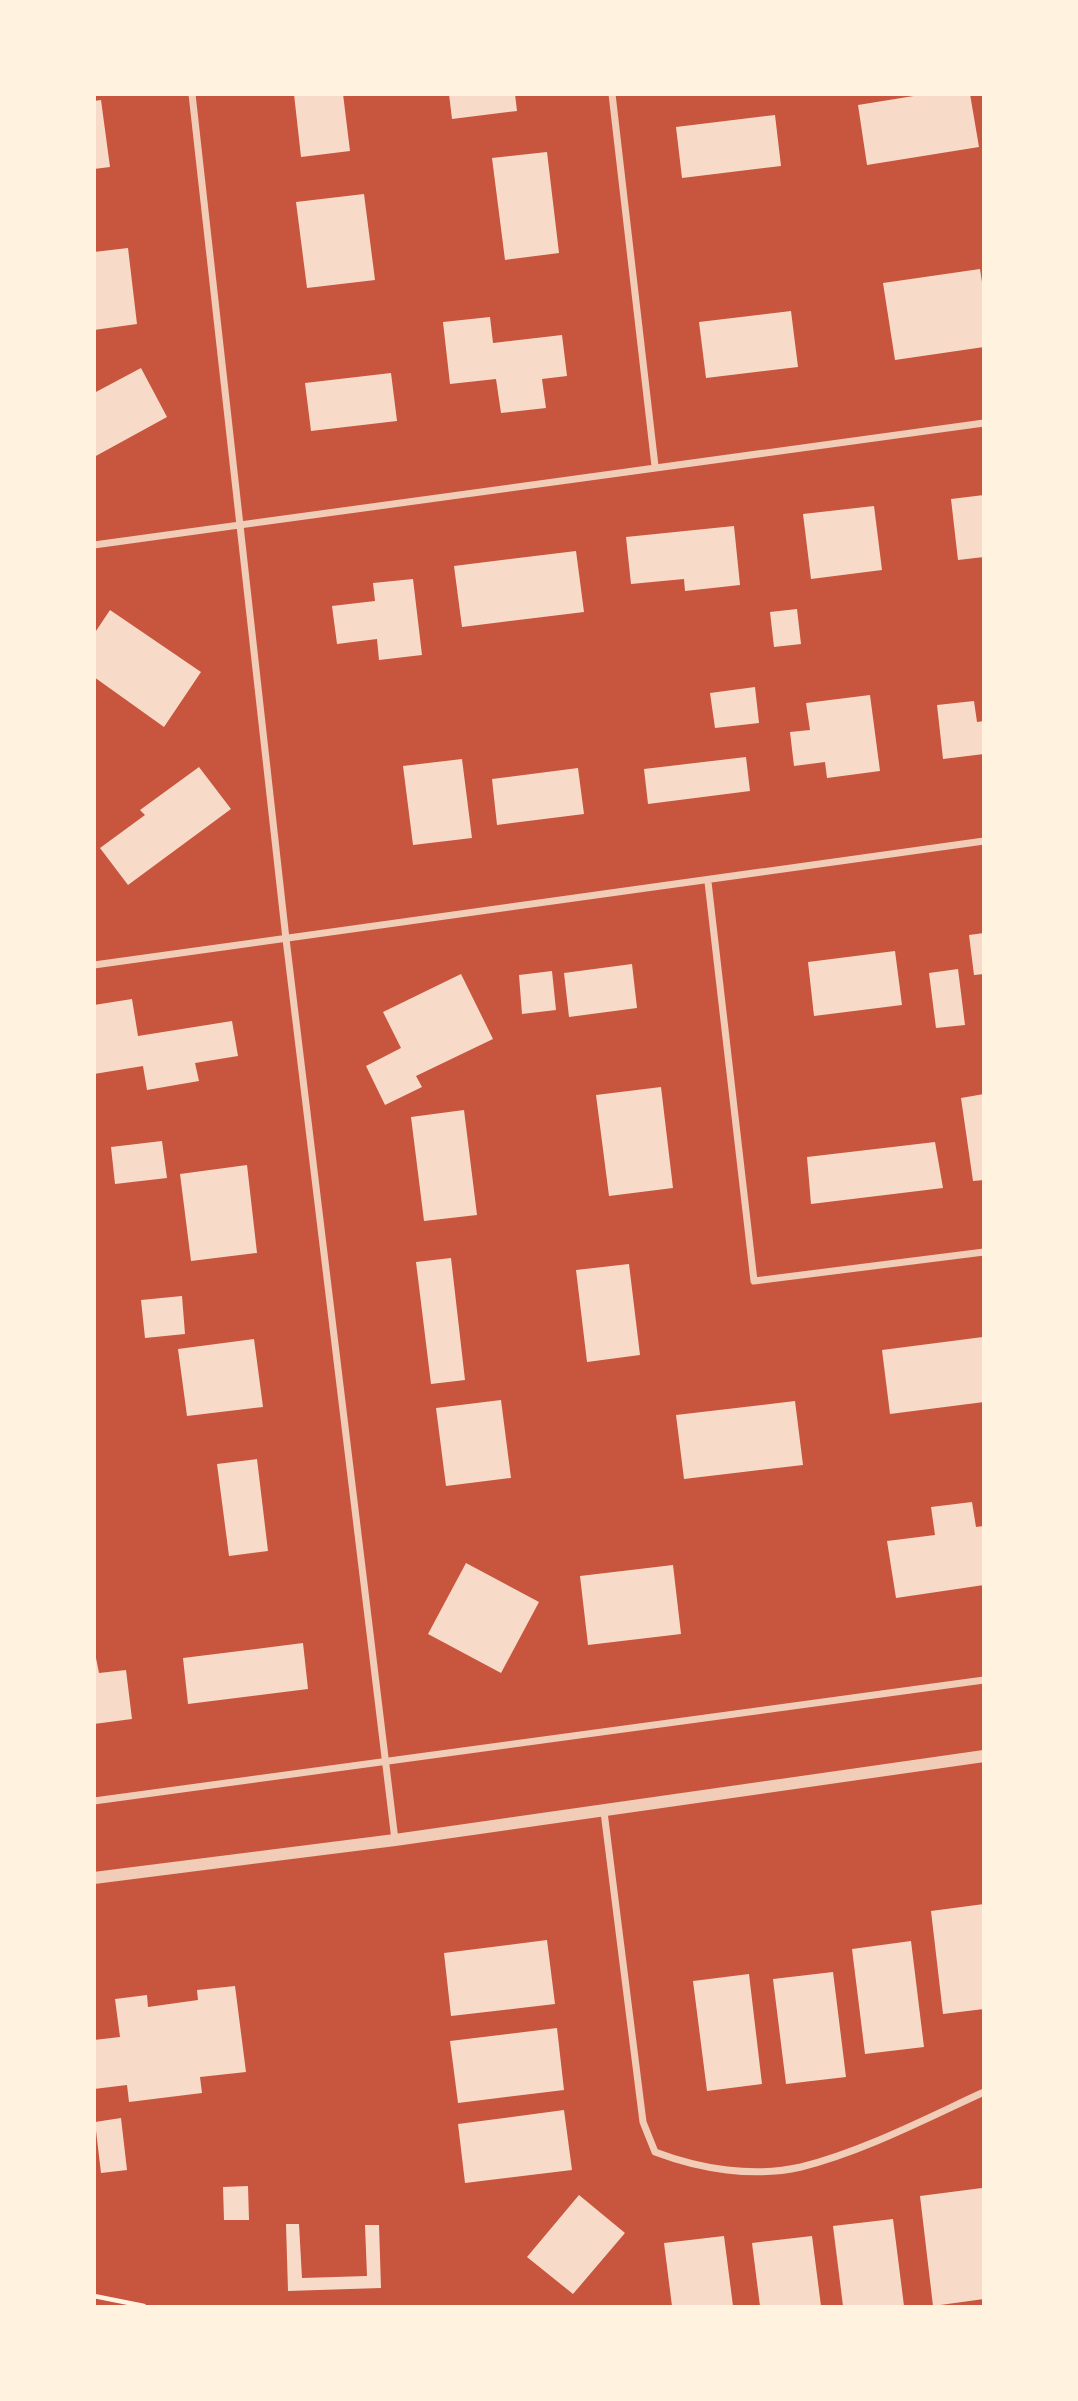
<svg xmlns="http://www.w3.org/2000/svg" width="1078" height="2401" font-family="Commissioner,sans-serif">
<rect width="100%" height="100%" fill="#c8553d"/>
<!-- building -->
<path fill="#f7dbc8" d="M 294,94 L 343,94 L 350,151 L 301,157 Z
M 449,94 L 515,94 L 517,111 L 452,119 Z
M 926,94 L 970,94 L 979,147 L 867,165 L 858,105 Z
M 101,100 L 110,167 L 94,169 L 94,101 Z
M 775,115 L 781,166 L 682,178 L 676,127 Z
M 547,152 L 559,253 L 505,260 L 492,158 Z
M 364,194 L 375,280 L 307,288 L 296,202 Z
M 128,248 L 137,324 L 94,330 L 94,252 Z
M 980,269 L 984,295 L 984,347 L 895,360 L 883,283 Z
M 791,311 L 798,367 L 706,378 L 699,322 Z
M 490,317 L 493,343 L 562,335 L 567,376 L 542,379 L 546,408 L 501,413 L 496,379 L 450,384 L 443,322 Z
M 141,368 L 167,417 L 94,457 L 94,393 Z
M 391,373 L 397,421 L 311,431 L 305,383 Z
M 984,495 L 984,557 L 958,560 L 951,499 Z
M 874,506 L 882,570 L 811,579 L 803,514 Z
M 734,526 L 740,585 L 685,591 L 684,579 L 631,584 L 626,537 Z
M 576,551 L 584,612 L 462,627 L 454,566 Z
M 413,579 L 422,655 L 379,660 L 377,639 L 337,644 L 332,606 L 375,601 L 373,583 Z
M 797,609 L 801,644 L 774,647 L 770,612 Z
M 110,610 L 201,672 L 164,727 L 94,677 L 94,634 Z
M 755,687 L 759,723 L 715,728 L 710,693 Z
M 870,695 L 880,771 L 827,778 L 825,762 L 794,766 L 790,732 L 810,730 L 806,703 Z
M 974,701 L 977,722 L 984,721 L 984,754 L 943,759 L 937,705 Z
M 746,757 L 750,791 L 648,804 L 644,769 Z
M 462,759 L 472,838 L 413,845 L 403,766 Z
M 199,767 L 231,809 L 128,885 L 100,848 L 145,815 L 140,810 Z
M 578,768 L 584,814 L 497,825 L 492,779 Z
M 984,933 L 984,974 L 974,975 L 969,935 Z
M 895,951 L 902,1005 L 814,1016 L 808,962 Z
M 632,964 L 637,1008 L 569,1017 L 564,973 Z
M 958,969 L 965,1025 L 936,1028 L 929,973 Z
M 552,971 L 556,1010 L 522,1014 L 519,975 Z
M 461,974 L 493,1039 L 416,1076 L 422,1087 L 385,1105 L 366,1066 L 401,1048 L 383,1012 Z
M 132,999 L 138,1036 L 232,1021 L 238,1056 L 195,1063 L 199,1081 L 147,1090 L 143,1066 L 94,1074 L 94,1005 Z
M 661,1087 L 673,1188 L 609,1196 L 596,1095 Z
M 984,1094 L 984,1180 L 973,1181 L 961,1098 Z
M 464,1110 L 477,1215 L 424,1221 L 411,1117 Z
M 162,1141 L 167,1178 L 115,1184 L 111,1147 Z
M 935,1142 L 943,1188 L 811,1204 L 807,1157 Z
M 247,1165 L 257,1253 L 191,1261 L 180,1174 Z
M 451,1258 L 465,1380 L 431,1384 L 416,1262 Z
M 629,1264 L 640,1355 L 587,1362 L 576,1270 Z
M 182,1296 L 185,1334 L 145,1338 L 141,1300 Z
M 983,1337 L 984,1402 L 890,1414 L 882,1350 Z
M 254,1339 L 263,1407 L 187,1416 L 178,1349 Z
M 501,1400 L 511,1478 L 446,1486 L 436,1408 Z
M 795,1401 L 803,1465 L 684,1479 L 676,1415 Z
M 257,1459 L 268,1551 L 229,1556 L 217,1464 Z
M 972,1502 L 976,1527 L 984,1526 L 984,1585 L 896,1598 L 887,1541 L 935,1535 L 931,1507 Z
M 466,1563 L 539,1602 L 501,1673 L 428,1634 Z
M 673,1565 L 681,1634 L 588,1645 L 580,1576 Z
M 303,1643 L 308,1689 L 188,1704 L 183,1658 Z
M 94,1648 L 99,1673 L 126,1670 L 132,1719 L 94,1724 Z
M 984,1904 L 984,2009 L 943,2014 L 931,1911 Z
M 547,1940 L 555,2004 L 451,2016 L 444,1953 Z
M 911,1941 L 924,2047 L 865,2054 L 852,1949 Z
M 833,1972 L 846,2077 L 786,2084 L 773,1979 Z
M 749,1974 L 762,2084 L 707,2091 L 693,1981 Z
M 235,1986 L 246,2072 L 200,2077 L 202,2093 L 129,2102 L 127,2085 L 94,2089 L 94,2040 L 120,2037 L 115,1999 L 147,1995 L 148,2007 L 198,2000 L 197,1990 Z
M 557,2028 L 564,2090 L 458,2103 L 450,2041 Z
M 564,2110 L 572,2170 L 465,2183 L 458,2124 Z
M 121,2118 L 127,2170 L 101,2173 L 95,2122 Z
M 248,2186 L 249,2220 L 224,2220 L 223,2187 Z
M 982,2188 L 984,2299 L 933,2306 L 920,2196 Z
M 579,2195 L 625,2233 L 573,2294 L 527,2257 Z
M 893,2219 L 904,2306 L 843,2306 L 833,2226 Z
M 286,2224 L 299,2224 L 302,2278 L 367,2276 L 365,2225 L 379,2225 L 381,2288 L 288,2291 Z
M 724,2236 L 733,2306 L 672,2306 L 664,2243 Z
M 812,2236 L 821,2306 L 760,2306 L 752,2243 Z"/>
<g fill="none" stroke-linecap="round" stroke-linejoin="round">
<!-- path -->
<path stroke="#fff3e0" stroke-width="4.5" d="M 94,2296 L 144,2306"/>
<!-- minor -->
<path stroke="#f1ccb7" stroke-width="7" d="M 192,94 L 286,939 L 395,1840
M 612,94 L 655,466
M 94,545 L 984,423
M 708,882 L 754,1281 L 984,1252
M 94,965 L 984,841
M 94,1801 L 984,1680
M 604,1812 L 643,2122 L 655,2152 C 700,2169 753,2178 801,2167 C 864,2151 925,2119 984,2092"/>
<!-- tertiary -->
<path stroke="#f1ccb7" stroke-width="12" d="M 94,1878 L 395,1840 L 984,1756"/>
</g>
<!-- border -->
<rect width="1078" height="2401" fill="none" stroke="#fff3e0" stroke-width="192"/>
</svg>
